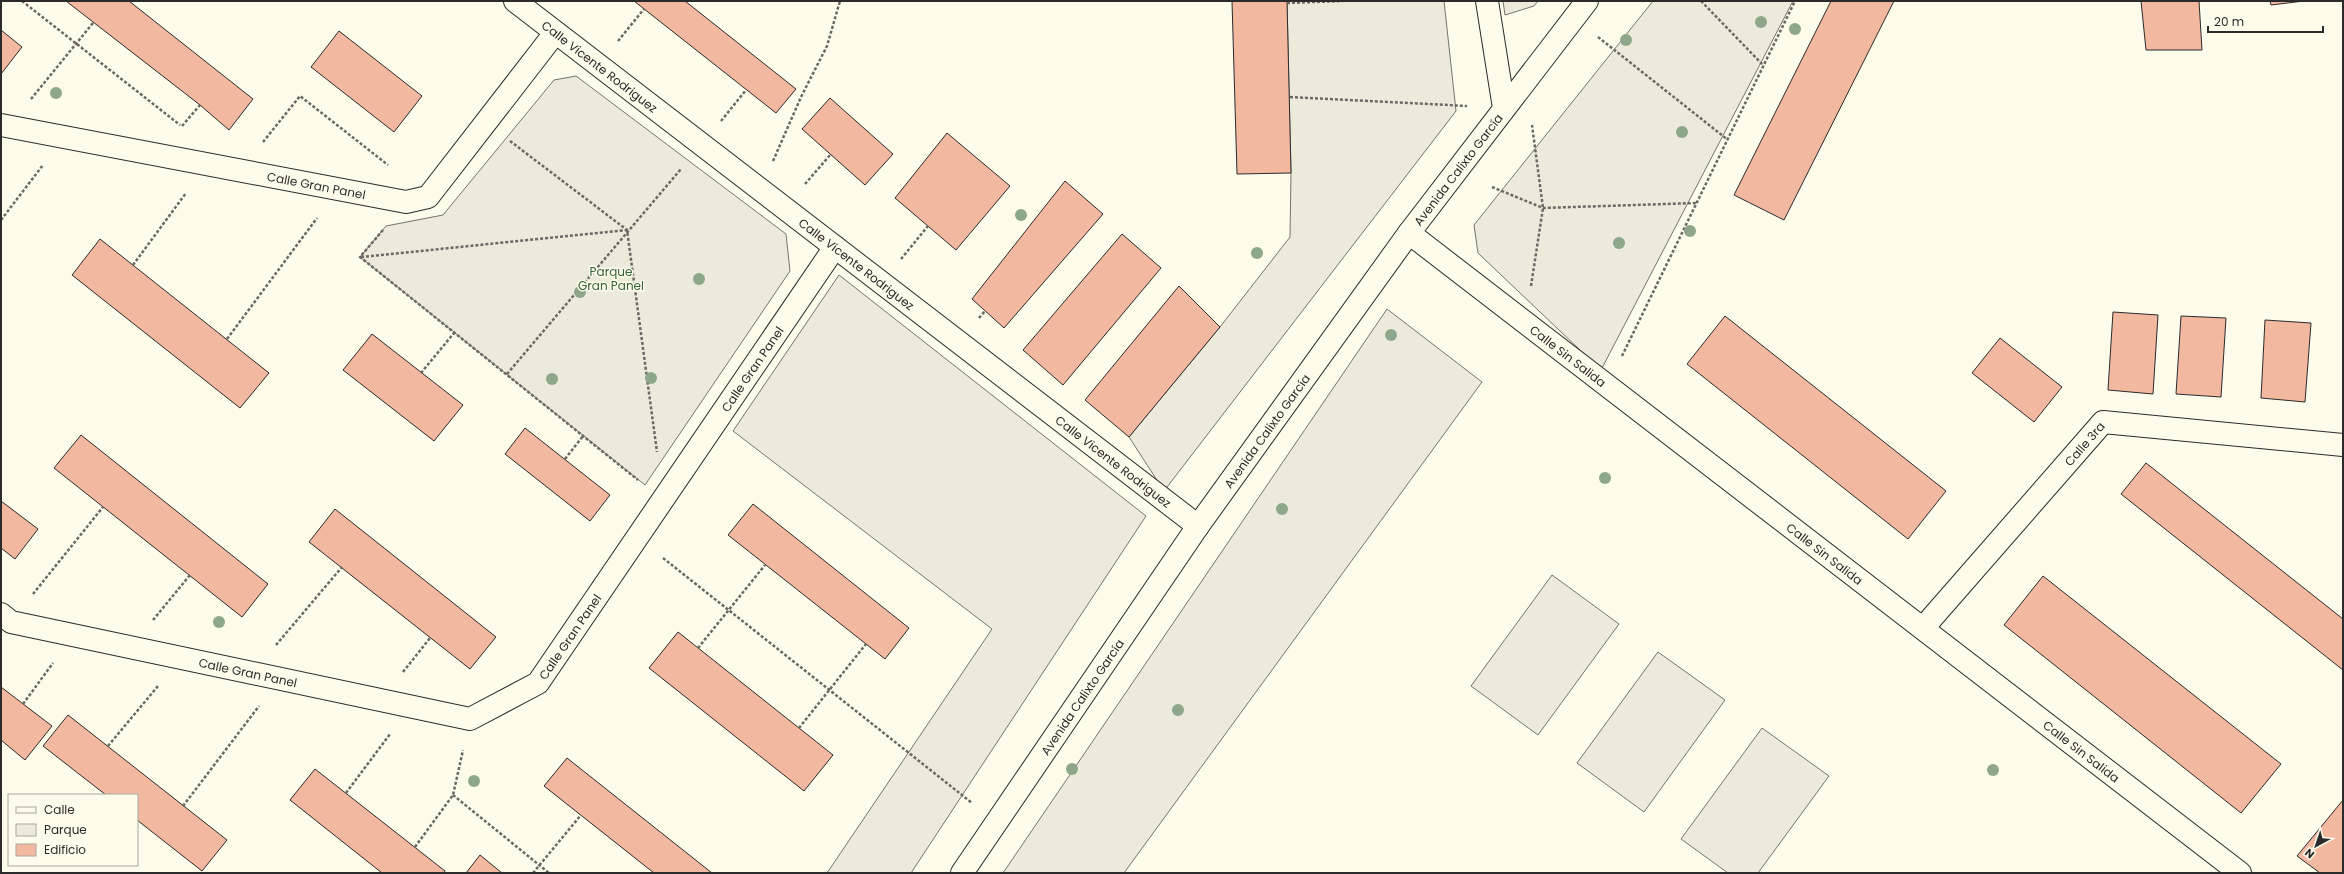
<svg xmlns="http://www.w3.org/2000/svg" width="2344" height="874" font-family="Poppins,sans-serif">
<rect width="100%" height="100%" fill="#fdfbea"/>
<!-- green -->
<path fill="#ecebdb" stroke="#74746e" d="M 1287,1 L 1444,1 L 1456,111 L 1164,491 L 1129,437 L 1220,327 L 1290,237 L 1291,173 Z
M 1503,1 L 1538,1 L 1534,6 L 1505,15 Z
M 1653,1 L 1793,1 L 1601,370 L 1478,253 L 1474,225 Z
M 576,76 L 786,234 L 790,271 L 645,485 L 360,257 L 386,226 L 443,215 L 554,80 Z
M 839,275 L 1146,516 L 911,873 L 827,873 L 992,629 L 733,431 Z
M 1387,309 L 1482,382 L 1124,873 L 1003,873 Z
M 1552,575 L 1619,624 L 1538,735 L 1471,686 Z
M 1658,652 L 1725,700 L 1644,812 L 1577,763 Z
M 1762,728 L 1829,776 L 1758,873 L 1728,873 L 1681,839 Z"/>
<!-- building -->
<path fill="#f2b8a0" stroke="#2b2b2b" d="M 66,1 L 129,1 L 253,99 L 229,130 L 200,105 Z
M 634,1 L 685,1 L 796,89 L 776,113 Z
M 1232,1 L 1287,1 L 1291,173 L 1237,174 Z
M 1831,1 L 1894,1 L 1784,220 L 1734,195 Z
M 2141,1 L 2199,1 L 2202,50 L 2146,50 Z
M 2270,1 L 2304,1 L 2271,5 Z
M 1,30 L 22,47 L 1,74 Z
M 339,31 L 422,96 L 394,132 L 311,67 Z
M 830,98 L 893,154 L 865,185 L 802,129 Z
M 947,133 L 1010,186 L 956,250 L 895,198 Z
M 1065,181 L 1103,214 L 1004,328 L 972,299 Z
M 1122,234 L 1161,268 L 1063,385 L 1023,350 Z
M 100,239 L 269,373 L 240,408 L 72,275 Z
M 1179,286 L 1220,327 L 1129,437 L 1085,400 Z
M 2113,312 L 2158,315 L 2153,394 L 2108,390 Z
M 1725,316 L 1946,491 L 1908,539 L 1687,364 Z
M 2181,316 L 2226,318 L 2221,397 L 2176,394 Z
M 2265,320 L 2311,323 L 2305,402 L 2261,398 Z
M 372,334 L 463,405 L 434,441 L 343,370 Z
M 2000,338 L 2062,387 L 2034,422 L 1972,373 Z
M 525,428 L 610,495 L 590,521 L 505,454 Z
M 81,435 L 268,584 L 242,617 L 54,468 Z
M 2146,463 L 2343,619 L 2343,670 L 2121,494 Z
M 1,501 L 38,529 L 15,559 L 1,548 Z
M 753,504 L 909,628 L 885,659 L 728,535 Z
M 335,509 L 496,637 L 470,669 L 309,542 Z
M 2043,576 L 2281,764 L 2241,813 L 2004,625 Z
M 678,632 L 833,755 L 804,791 L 649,668 Z
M 1,687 L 52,726 L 25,760 L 1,740 Z
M 68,715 L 227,840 L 202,871 L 137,820 L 137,795 L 106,795 L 43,746 Z
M 567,758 L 712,873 L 654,873 L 544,786 Z
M 315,769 L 445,871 L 444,873 L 382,873 L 290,800 Z
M 2343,800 L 2343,873 L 2320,873 L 2297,856 Z
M 480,855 L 502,873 L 466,873 Z"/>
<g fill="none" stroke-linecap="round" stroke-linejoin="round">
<!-- minor casing -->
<g stroke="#2b2b2b" stroke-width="24">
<g id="minor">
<path id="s1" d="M 515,1 L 1198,526"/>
<path id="s2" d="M 1,125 L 406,202 L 428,197 L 555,33"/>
<path id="s3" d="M 1409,233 L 2240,873"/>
<path id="s4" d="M 1,614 L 11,622 L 470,719 L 538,683 L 835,247"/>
<path id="s5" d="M 1923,628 L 2103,422 L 2343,445"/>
</g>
</g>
<!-- major casing -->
<g stroke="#2b2b2b" stroke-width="24">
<g id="major">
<path d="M 1487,1 L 1504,108"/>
<path id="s6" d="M 962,873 L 1198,526 L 1409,233 L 1587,1"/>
</g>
</g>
<!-- path -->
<path stroke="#6a6964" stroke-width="2.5" stroke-dasharray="3 2" stroke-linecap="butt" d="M 22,1 L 180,125
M 1701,1 L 1763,65
M 1287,3 L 1343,1
M 1598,37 L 1728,140
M 618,41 L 644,9
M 1290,97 L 1467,106
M 31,99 L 93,23
M 721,121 L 746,90
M 182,126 L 200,105
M 510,141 L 627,230 L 657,452
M 263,142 L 300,96 L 388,165
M 773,161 L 801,97 L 827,46 L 840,1
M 805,184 L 831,154
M 1492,187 L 1543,208 L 1697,203
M 1,220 L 43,165
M 383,230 L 360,257 L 638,480
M 361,257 L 627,230
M 901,259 L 928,226
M 133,265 L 186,193
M 1531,286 L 1543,208 L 1532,125
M 979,318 L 985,311
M 227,339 L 317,218
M 1622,356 L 1795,1
M 421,373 L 454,333
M 507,374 L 681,169
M 565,459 L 583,436
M 663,558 L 972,803
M 33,594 L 103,507
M 153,620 L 190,575
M 276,645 L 342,567
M 698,648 L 765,565
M 403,672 L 430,638
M 23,704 L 53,663
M 799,728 L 866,644
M 108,746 L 158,686
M 346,793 L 390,734
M 453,795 L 549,873
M 183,806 L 259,706
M 415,847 L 453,795 L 463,750
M 533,873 L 581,815"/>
<!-- minor -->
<use href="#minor" stroke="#fdfbea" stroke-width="22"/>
<!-- major -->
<use href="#major" stroke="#fdfbea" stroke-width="22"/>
</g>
<!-- trees -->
<g fill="#8ea78a">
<circle cx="1761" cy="22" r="6"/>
<circle cx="1795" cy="29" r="6"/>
<circle cx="1626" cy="40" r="6"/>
<circle cx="56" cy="93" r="6"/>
<circle cx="1682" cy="132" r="6"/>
<circle cx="1021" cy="215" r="6"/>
<circle cx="1690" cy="231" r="6"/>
<circle cx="1619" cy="243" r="6"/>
<circle cx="1257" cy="253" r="6"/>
<circle cx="699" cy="279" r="6"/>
<circle cx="580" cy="292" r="6"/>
<circle cx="1391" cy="335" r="6"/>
<circle cx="651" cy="378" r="6"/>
<circle cx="552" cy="379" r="6"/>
<circle cx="1605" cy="478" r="6"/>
<circle cx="1282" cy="509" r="6"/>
<circle cx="219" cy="622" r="6"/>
<circle cx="1178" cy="710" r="6"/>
<circle cx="1072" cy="769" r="6"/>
<circle cx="1993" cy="770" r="6"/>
<circle cx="474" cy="781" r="6"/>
</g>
<g text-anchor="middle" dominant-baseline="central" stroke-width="3" stroke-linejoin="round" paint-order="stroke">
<!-- street labels -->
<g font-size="12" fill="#2b2b2b" stroke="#fdfbea">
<text stroke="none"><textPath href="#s1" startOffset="107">Calle Vicente Rodriguez</textPath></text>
<text stroke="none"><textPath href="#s6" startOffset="861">Avenida Calixto García</textPath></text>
<text stroke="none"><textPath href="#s2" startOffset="321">Calle Gran Panel</textPath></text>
<text stroke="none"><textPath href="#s1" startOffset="431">Calle Vicente Rodriguez</textPath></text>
<text stroke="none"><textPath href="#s3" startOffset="201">Calle Sin Salida</textPath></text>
<text stroke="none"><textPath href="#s4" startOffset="939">Calle Gran Panel</textPath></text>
<text stroke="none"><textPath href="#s6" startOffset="537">Avenida Calixto García</textPath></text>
<text stroke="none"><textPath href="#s5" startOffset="245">Calle 3ra</textPath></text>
<text stroke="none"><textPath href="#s1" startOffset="755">Calle Vicente Rodriguez</textPath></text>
<text stroke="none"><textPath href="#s3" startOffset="525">Calle Sin Salida</textPath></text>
<text stroke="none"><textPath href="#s4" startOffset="615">Calle Gran Panel</textPath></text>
<text stroke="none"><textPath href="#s4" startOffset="255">Calle Gran Panel</textPath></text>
<text stroke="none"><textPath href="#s6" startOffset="213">Avenida Calixto García</textPath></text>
<text stroke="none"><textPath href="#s3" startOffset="849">Calle Sin Salida</textPath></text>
</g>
<!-- park labels -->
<g font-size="12" fill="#34623c" stroke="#fdfbea">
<text x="611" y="271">Parque<tspan x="611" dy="14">Gran Panel</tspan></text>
</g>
</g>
<!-- border -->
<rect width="2344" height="874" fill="none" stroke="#2b2b2b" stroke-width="4"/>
<!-- legend -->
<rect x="8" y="794" width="130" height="72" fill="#fdfbea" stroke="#a9a89e"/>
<rect x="16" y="807" width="20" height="6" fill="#fdfbea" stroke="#a9a89e"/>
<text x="44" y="814" font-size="12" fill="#2b2b2b">Calle</text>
<rect x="16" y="824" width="20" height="12" fill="#ecebdb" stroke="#a9a89e"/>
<text x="44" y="834" font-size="12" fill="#2b2b2b">Parque</text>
<rect x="16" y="844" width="20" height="12" fill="#f2b8a0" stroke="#a9a89e"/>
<text x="44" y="854" font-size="12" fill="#2b2b2b">Edificio</text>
<!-- north arrow -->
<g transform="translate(2316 846) rotate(220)" stroke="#fdfbea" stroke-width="3" paint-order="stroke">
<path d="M0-3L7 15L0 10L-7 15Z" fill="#2b2b2b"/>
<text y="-6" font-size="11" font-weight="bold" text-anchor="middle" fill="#2b2b2b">N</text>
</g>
<!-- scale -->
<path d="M2208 26v6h115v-6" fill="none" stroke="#2b2b2b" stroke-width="2"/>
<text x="2214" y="26" font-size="12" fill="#2b2b2b" stroke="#fdfbea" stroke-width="3" paint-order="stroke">20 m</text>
</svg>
